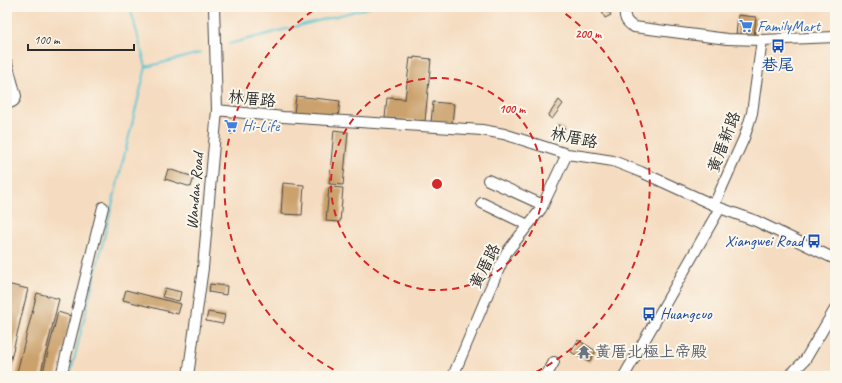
<svg xmlns="http://www.w3.org/2000/svg" width="842" height="383" font-family="Caveat,'LXGW WenKai TC',sans-serif">
<rect width="100%" height="100%" fill="#fbf7ec"/>
<filter id="ink" filterUnits="userSpaceOnUse"><feTurbulence type="fractalNoise" baseFrequency=".025" numOctaves="2"/><feDisplacementMap in="SourceGraphic" scale="8" xChannelSelector="R" yChannelSelector="G"/><feConvolveMatrix kernelMatrix="1 2 1 2 8 2 1 2 1" color-interpolation-filters="sRGB"/></filter>
<filter id="wash" filterUnits="userSpaceOnUse"><feTurbulence type="fractalNoise" baseFrequency=".012" numOctaves="4" result="noise"/><feDisplacementMap in="SourceGraphic" scale="16" xChannelSelector="R" yChannelSelector="G"/><feGaussianBlur stdDeviation="0.9" result="paint"/><feColorMatrix in="noise" values="0 0 0 0 0 0 0 0 0 0 0 0 0 0 0 0 0 1.4 0 .05"/><feComposite in="paint" operator="in"/></filter>
<g filter="url(#wash)">
<rect width="100%" height="100%" fill="#f5dcc0"/>
<g fill="none" stroke-linecap="round" stroke-linejoin="round">
<!-- stream -->
<path stroke="#57c3d1" stroke-width="2" d="M 229,44 L 371,7
M 146,67 L 200,53
M 70,376 L 146,67 L 130,7"/>
</g>
<g id="blocks">
<!-- building -->
<path fill="#cba26d" d="M 608,10 L 611,15 L 605,18 L 602,12 Z
M 738,15 L 756,17 L 754,37 L 736,35 Z
M 414,57 L 431,59 L 425,121 L 385,118 L 387,98 L 405,99 L 410,58 L 414,59 Z
M 296,96 L 340,101 L 338,118 L 294,113 Z
M 559,100 L 563,104 L 552,119 L 548,116 Z
M 433,102 L 454,104 L 452,124 L 431,123 Z
M 558,125 L 565,129 L 561,138 L 553,134 Z
M 334,130 L 348,132 L 343,185 L 329,184 Z
M 582,134 L 590,134 L 589,144 L 581,143 Z
M 168,169 L 194,177 L 191,187 L 165,179 Z
M 283,183 L 304,185 L 302,215 L 281,214 Z
M 329,187 L 343,188 L 340,222 L 326,221 Z
M 7,284 L 28,289 L 8,371 L 7,371 Z
M 210,284 L 227,286 L 226,295 L 209,292 Z
M 165,288 L 181,292 L 179,301 L 162,297 Z
M 126,290 L 181,304 L 178,314 L 123,300 Z
M 37,293 L 59,299 L 40,376 L 16,376 Z
M 58,312 L 71,316 L 56,376 L 42,376 Z
M 208,312 L 225,315 L 223,324 L 206,321 Z
M 578,340 L 596,351 L 589,362 L 571,352 Z"/>
</g>
</g>
<g filter="url(#ink)">
<use href="#blocks" fill-opacity="0" stroke="#494641" stroke-width="1"/>
<g fill="none" stroke-linecap="round" stroke-linejoin="round">
<!-- minor casing -->
<g stroke="#494641" stroke-width="12">
<path id="minor" d="M 625,7 C 624,17 625,22 634,27 L 727,39 L 762,40 L 835,37
M 7,63 L 16,96 C 15,102 12,102 7,104
M 217,110 L 283,117 L 482,130 L 504,134 L 567,154 L 588,157 L 613,161 L 641,172 L 720,208 L 756,221 L 835,259
M 488,180 L 543,205
M 482,203 L 528,225
M 714,205 L 744,138 L 748,126 L 752,113 L 762,40
M 61,376 L 103,207
M 188,376 L 203,268 L 217,110 L 214,7
M 453,376 L 489,291 L 506,253 L 541,209 L 567,154
M 546,376 L 554,362
M 624,376 L 720,208
M 789,376 L 805,360 L 835,309"/>
</g>
<!-- minor -->
<use href="#minor" stroke="#fff" stroke-width="10"/>
</g>
</g>
<!-- distance rings -->
<g fill="none" stroke="#d62828" stroke-width="2" stroke-dasharray="7 5">
<circle cx="437" cy="184" r="106"/>
<path d="M344 375A213 213 0 0 1 318 7M556 7A213 213 0 0 1 530 375"/>
</g>
<!-- icons -->
<defs>
<g id="supermarket-bare" transform="scale(1.08)"><path d="M-6-5.5h2.5l.6 2H6L4.5 2H-2.5L-4.4-4H-6ZM-1.5 3.2a1.3 1.3 0 1 0 .1 0ZM3 3.2a1.3 1.3 0 1 0 .1 0Z" fill="#3f7fe0" stroke="#fbf7ec" stroke-width="2.5" paint-order="stroke"/></g>
<g id="bus-bare" transform="scale(1.08)"><path d="M-5-6H5V4H4V6H2V4H-2V6H-4V4H-5ZM-3.5-4V0h7V-4ZM-3.5 1.2v1.5H-2V1.2ZM2 1.2v1.5H3.5V1.2Z" fill="#1a4fb4" stroke="#fbf7ec" stroke-width="2.5" paint-order="stroke"/></g>
<g id="temple-bare" transform="scale(1.08)"><path d="M0-6L5-2H3V0L6.5 2.5H4V6H1.5V3h-3V6H-4V2.5H-6.5L-3 0V-2H-5Z" fill="#6b7280" stroke="#fbf7ec" stroke-width="2.5" paint-order="stroke"/></g>
</defs>
<g fill-rule="evenodd">
<use href="#supermarket-bare" x="746" y="26"/>
<use href="#bus-bare" x="778" y="46"/>
<use href="#supermarket-bare" x="231" y="126"/>
<use href="#bus-bare" x="814" y="241"/>
<use href="#bus-bare" x="649" y="314"/>
<use href="#temple-bare" x="584" y="352"/>
</g>
<g text-anchor="middle" dominant-baseline="central" stroke-width="4" stroke-linejoin="round" paint-order="stroke">
<!-- shop labels -->
<g font-size="16" fill="#366cbe" stroke="#fbf7ec" text-anchor="start">
<text x="757" y="26">FamilyMart</text>
<text x="242" y="126">Hi-Life</text>
</g>
<!-- transit labels -->
<g font-size="16" fill="#164399" stroke="#fbf7ec">
<text x="778" y="65">巷尾</text>
<text x="803" y="241" text-anchor="end">Xiangwei Road</text>
<text x="660" y="314" text-anchor="start">Huangcuo</text>
</g>
<!-- street labels -->
<g font-size="16" fill="#2b2b2b" stroke="#fbf7ec">
<text transform="translate(252 99) rotate(6)">林厝路</text>
<text transform="translate(574 138) rotate(12)">林厝路</text>
<text transform="translate(724 142) rotate(-69)">黃厝新路</text>
<text transform="translate(195 191) rotate(-85)">Wandan Road</text>
<text transform="translate(485 266) rotate(-63)">黃厝路</text>
</g>
<!-- worship labels -->
<g font-size="16" fill="#5b616d" stroke="#fbf7ec" text-anchor="start">
<text x="595" y="352">黃厝北極上帝殿</text>
</g>
</g>
<circle cx="437" cy="184" r="6" fill="#d62828" stroke="#fbf7ec" stroke-width="2"/>
<g font-size="12" text-anchor="middle" font-weight="bold" fill="#d62828" stroke="#fbf7ec" stroke-width="4" stroke-linejoin="round" paint-order="stroke">
<text x="588" y="38">200 m</text>
<text x="512" y="113">100 m</text>
</g>
<!-- margin -->
<rect width="842" height="383" fill="none" stroke="#fbf7ec" stroke-width="24"/>
<!-- scale -->
<path d="M28 44v6h106v-6" fill="none" stroke="#2b2b2b" stroke-width="2"/>
<text x="34" y="44" font-size="12" fill="#2b2b2b" stroke="#fbf7ec" stroke-width="3" paint-order="stroke">100 m</text>
</svg>
